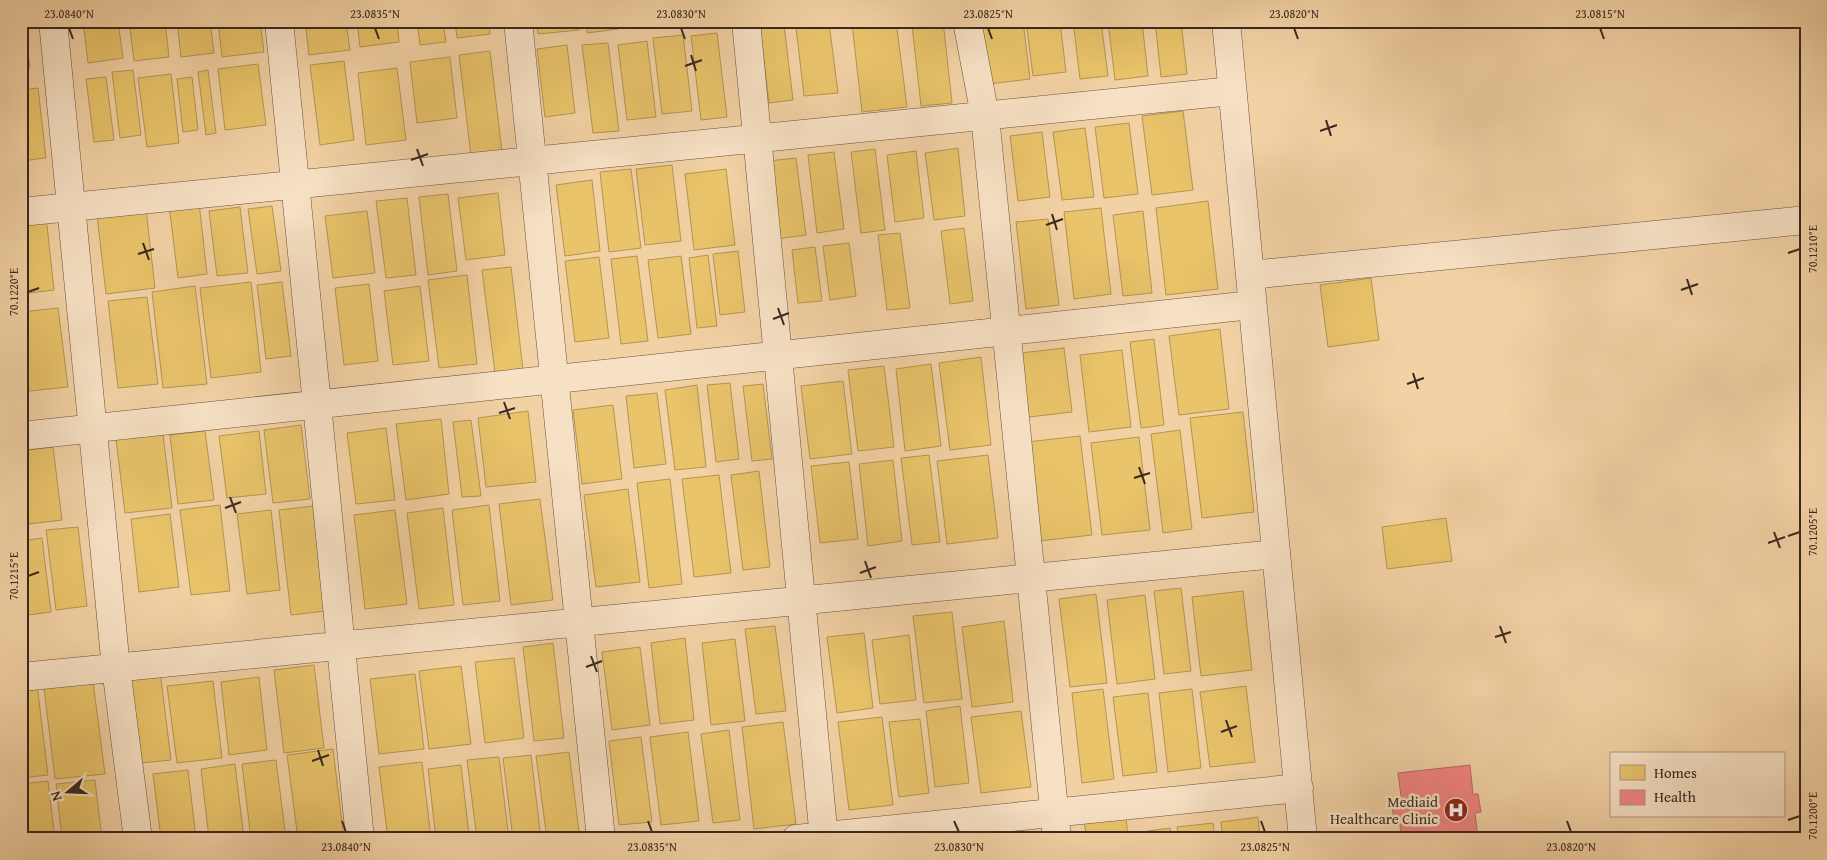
<svg xmlns="http://www.w3.org/2000/svg" width="1827" height="860" font-family="'Gentium Book Plus',serif">
<rect width="100%" height="100%" fill="#f2d1a4"/>
<filter id="stains"><feTurbulence type="fractalNoise" baseFrequency=".004" numOctaves="4"/><feColorMatrix values="0 0 0 0 .2 0 0 0 0 .09 0 0 0 0 .02 0 0 0 .5 -.17"/></filter>
<radialGradient id="worn" r=".72"><stop offset=".6" stop-color="#630" stop-opacity="0"/><stop offset="1" stop-color="#630" stop-opacity=".3"/></radialGradient>
<!-- homes -->
<path fill="#e9c46a" stroke="#b49554" d="M 21,21 L 24,21 L 30,68 L 21,69 Z
M 83,21 L 118,21 L 123,58 L 88,63 Z
M 129,21 L 165,21 L 169,57 L 134,61 Z
M 177,21 L 210,21 L 214,53 L 181,57 Z
M 218,21 L 260,21 L 264,52 L 222,57 Z
M 305,21 L 346,21 L 350,50 L 309,55 Z
M 357,21 L 397,21 L 399,42 L 360,47 Z
M 417,21 L 443,21 L 446,42 L 420,45 Z
M 455,21 L 489,21 L 490,34 L 457,38 Z
M 536,21 L 578,21 L 579,30 L 538,34 Z
M 586,21 L 617,21 L 618,29 L 587,33 Z
M 630,21 L 666,21 L 630,25 Z
M 880,21 L 896,21 L 907,107 L 862,112 L 852,24 Z
M 943,21 L 952,103 L 921,106 L 912,25 Z
M 981,21 L 1023,21 L 1030,79 L 989,84 Z
M 1026,21 L 1060,21 L 1066,72 L 1033,76 Z
M 1073,21 L 1101,21 L 1108,76 L 1080,79 Z
M 1108,21 L 1142,21 L 1148,76 L 1115,80 Z
M 1155,21 L 1181,21 L 1187,74 L 1161,77 Z
M 829,23 L 838,93 L 804,96 L 796,27 Z
M 784,25 L 793,100 L 769,103 L 760,27 Z
M 717,33 L 727,117 L 701,120 L 691,36 Z
M 683,35 L 692,111 L 662,114 L 653,38 Z
M 647,41 L 656,117 L 627,120 L 618,45 Z
M 608,43 L 619,131 L 593,133 L 582,45 Z
M 567,45 L 575,113 L 545,117 L 537,49 Z
M 490,51 L 502,152 L 471,156 L 459,55 Z
M 450,57 L 457,118 L 417,123 L 410,62 Z
M 344,61 L 354,140 L 320,145 L 310,65 Z
M 258,64 L 266,125 L 225,130 L 218,69 Z
M 397,68 L 406,140 L 366,145 L 358,73 Z
M 133,70 L 141,135 L 120,138 L 112,72 Z
M 208,70 L 216,133 L 206,135 L 198,72 Z
M 171,74 L 179,143 L 147,147 L 138,78 Z
M 106,77 L 114,140 L 94,142 L 86,79 Z
M 192,77 L 198,130 L 183,132 L 177,79 Z
M 38,88 L 46,158 L 21,161 L 21,90 Z
M 1183,111 L 1193,190 L 1152,195 L 1142,116 Z
M 1129,123 L 1138,194 L 1104,198 L 1095,127 Z
M 1085,128 L 1094,197 L 1062,200 L 1053,132 Z
M 1042,132 L 1050,197 L 1018,201 L 1010,136 Z
M 958,148 L 965,216 L 934,220 L 925,153 Z
M 875,149 L 885,230 L 861,233 L 851,152 Z
M 916,151 L 924,218 L 895,222 L 887,155 Z
M 834,152 L 844,229 L 817,233 L 808,155 Z
M 796,158 L 806,235 L 777,239 L 768,161 Z
M 672,165 L 681,241 L 645,245 L 636,169 Z
M 631,169 L 641,248 L 609,252 L 600,172 Z
M 726,169 L 735,245 L 694,250 L 685,174 Z
M 592,180 L 600,251 L 565,256 L 556,185 Z
M 498,193 L 505,255 L 466,260 L 458,198 Z
M 448,194 L 457,271 L 428,275 L 419,197 Z
M 407,198 L 416,275 L 386,278 L 376,201 Z
M 1208,201 L 1218,289 L 1166,295 L 1156,208 Z
M 199,202 L 207,274 L 178,278 L 169,205 Z
M 272,206 L 281,271 L 257,274 L 248,209 Z
M 240,207 L 248,273 L 217,276 L 209,211 Z
M 1101,208 L 1111,294 L 1074,299 L 1064,212 Z
M 146,209 L 155,288 L 106,294 L 97,215 Z
M 367,211 L 375,273 L 333,278 L 325,216 Z
M 1143,211 L 1152,293 L 1123,296 L 1113,215 Z
M 46,216 L 54,290 L 21,294 L 21,219 Z
M 1048,219 L 1059,305 L 1026,309 L 1016,222 Z
M 964,228 L 973,301 L 950,304 L 941,231 Z
M 900,233 L 910,308 L 887,310 L 878,235 Z
M 849,243 L 856,296 L 830,300 L 823,246 Z
M 815,247 L 822,301 L 798,303 L 792,250 Z
M 738,251 L 745,312 L 720,315 L 713,254 Z
M 708,255 L 717,326 L 697,328 L 689,258 Z
M 637,256 L 648,341 L 621,344 L 611,259 Z
M 681,256 L 691,334 L 658,338 L 648,260 Z
M 599,257 L 609,338 L 575,342 L 565,261 Z
M 511,267 L 523,370 L 495,373 L 482,270 Z
M 467,275 L 477,364 L 439,368 L 428,280 Z
M 1371,278 L 1379,340 L 1328,347 L 1320,285 Z
M 251,282 L 261,372 L 211,378 L 200,288 Z
M 282,282 L 291,356 L 266,359 L 257,285 Z
M 369,284 L 378,361 L 344,365 L 335,288 Z
M 195,286 L 207,384 L 163,388 L 152,292 Z
M 420,286 L 429,361 L 393,365 L 384,291 Z
M 147,297 L 158,384 L 118,388 L 108,301 Z
M 58,308 L 68,387 L 29,391 L 21,327 L 21,312 Z
M 1220,329 L 1229,409 L 1179,415 L 1169,336 Z
M 1154,339 L 1164,425 L 1141,428 L 1130,342 Z
M 1064,348 L 1072,412 L 1029,417 L 1021,353 Z
M 1122,350 L 1131,427 L 1089,432 L 1080,355 Z
M 981,357 L 991,445 L 950,450 L 939,363 Z
M 931,364 L 941,446 L 905,451 L 896,369 Z
M 884,366 L 894,447 L 858,451 L 848,370 Z
M 843,381 L 852,454 L 810,459 L 801,386 Z
M 730,383 L 739,459 L 716,462 L 707,385 Z
M 763,384 L 772,459 L 752,461 L 743,386 Z
M 697,385 L 706,467 L 675,470 L 665,390 Z
M 657,393 L 666,464 L 634,468 L 626,396 Z
M 613,405 L 622,479 L 582,484 L 573,410 Z
M 528,411 L 536,482 L 486,487 L 478,418 Z
M 1243,412 L 1254,512 L 1202,518 L 1190,418 Z
M 441,419 L 449,494 L 406,500 L 396,424 Z
M 471,420 L 481,496 L 462,497 L 453,422 Z
M 301,425 L 310,499 L 273,503 L 264,430 Z
M 386,428 L 395,500 L 356,504 L 347,433 Z
M 1180,430 L 1192,529 L 1163,533 L 1151,434 Z
M 205,431 L 214,500 L 178,504 L 170,435 Z
M 259,431 L 266,494 L 227,498 L 219,436 Z
M 163,434 L 172,508 L 125,513 L 116,439 Z
M 1080,436 L 1092,535 L 1039,541 L 1027,442 Z
M 1139,437 L 1150,530 L 1102,535 L 1091,443 Z
M 53,447 L 62,520 L 29,524 L 21,451 Z
M 929,455 L 940,542 L 912,545 L 901,458 Z
M 988,455 L 998,538 L 947,544 L 937,461 Z
M 893,460 L 902,541 L 868,546 L 859,464 Z
M 849,462 L 858,539 L 820,543 L 811,466 Z
M 759,471 L 770,567 L 743,570 L 731,475 Z
M 719,475 L 731,573 L 694,577 L 682,479 Z
M 670,479 L 682,584 L 649,588 L 637,483 Z
M 628,489 L 640,582 L 596,587 L 584,495 Z
M 540,499 L 553,600 L 511,605 L 499,504 Z
M 220,505 L 230,591 L 191,595 L 180,510 Z
M 489,505 L 500,601 L 463,605 L 452,510 Z
M 313,506 L 326,611 L 291,615 L 279,510 Z
M 443,508 L 454,605 L 419,609 L 407,513 Z
M 271,510 L 280,590 L 247,594 L 237,514 Z
M 395,510 L 407,604 L 365,609 L 354,515 Z
M 170,514 L 179,587 L 139,592 L 131,519 Z
M 1446,518 L 1452,561 L 1387,569 L 1382,527 Z
M 78,527 L 87,606 L 56,610 L 46,530 Z
M 42,538 L 51,612 L 21,616 L 21,541 Z
M 1181,588 L 1191,671 L 1164,674 L 1154,591 Z
M 1243,591 L 1252,670 L 1201,676 L 1192,597 Z
M 1096,594 L 1107,683 L 1070,687 L 1059,599 Z
M 1145,595 L 1155,679 L 1117,684 L 1107,600 Z
M 952,612 L 962,699 L 924,703 L 913,616 Z
M 1004,621 L 1013,702 L 972,707 L 962,627 Z
M 775,626 L 786,711 L 756,714 L 745,629 Z
M 864,633 L 873,708 L 837,713 L 827,637 Z
M 909,635 L 916,700 L 880,704 L 872,640 Z
M 685,638 L 694,720 L 660,724 L 651,643 Z
M 735,639 L 745,721 L 711,725 L 702,643 Z
M 553,643 L 564,738 L 534,741 L 523,647 Z
M 640,647 L 650,725 L 612,730 L 602,652 Z
M 514,658 L 524,738 L 485,743 L 475,662 Z
M 314,665 L 324,748 L 284,753 L 274,670 Z
M 461,666 L 471,744 L 429,749 L 419,671 Z
M 160,671 L 171,760 L 131,764 L 121,675 Z
M 415,674 L 424,749 L 379,754 L 370,679 Z
M 259,677 L 267,750 L 229,755 L 221,682 Z
M 213,681 L 222,758 L 177,763 L 167,686 Z
M 93,682 L 105,774 L 55,779 L 44,688 Z
M 37,684 L 48,775 L 21,778 L 21,686 Z
M 1246,686 L 1255,762 L 1210,767 L 1200,692 Z
M 1103,689 L 1114,779 L 1082,783 L 1072,693 Z
M 1192,689 L 1201,768 L 1168,772 L 1159,693 Z
M 1148,693 L 1157,772 L 1123,776 L 1113,697 Z
M 960,706 L 969,783 L 935,787 L 926,711 Z
M 1021,711 L 1031,787 L 981,793 L 971,717 Z
M 882,717 L 893,805 L 849,810 L 838,722 Z
M 920,719 L 929,793 L 899,797 L 889,722 Z
M 783,722 L 796,824 L 754,829 L 742,727 Z
M 729,730 L 740,820 L 713,823 L 701,734 Z
M 688,732 L 699,821 L 661,825 L 650,737 Z
M 641,737 L 652,822 L 619,825 L 609,741 Z
M 333,749 L 344,839 L 298,839 L 287,755 Z
M 569,752 L 580,839 L 547,839 L 536,756 Z
M 531,755 L 541,839 L 513,839 L 503,758 Z
M 499,757 L 509,839 L 477,839 L 467,760 Z
M 276,760 L 286,839 L 251,839 L 242,764 Z
M 422,762 L 431,838 L 388,839 L 379,767 Z
M 235,764 L 244,839 L 209,839 L 201,769 Z
M 461,765 L 469,835 L 436,839 L 428,769 Z
M 188,770 L 196,839 L 161,839 L 153,774 Z
M 95,780 L 102,839 L 62,839 L 56,784 Z
M 48,781 L 55,839 L 23,839 L 21,784 Z
M 1126,816 L 1128,839 L 1087,839 L 1084,821 Z
M 1258,817 L 1260,839 L 1223,839 L 1221,822 Z
M 1213,823 L 1215,839 L 1179,839 L 1177,827 Z
M 1170,828 L 1172,839 L 1135,839 L 1134,833 Z"/>
<!-- health -->
<path fill="#f28482" stroke="#ba6865" d="M 1470,765 L 1473,794 L 1478,794 L 1481,812 L 1475,813 L 1478,839 L 1402,839 L 1399,819 L 1394,820 L 1392,805 L 1402,804 L 1398,773 Z"/>
<g fill="none" stroke-linecap="round" stroke-linejoin="round">
<!-- street casing -->
<g stroke="#675241" stroke-width="29">
<path id="street" d="M 53,21 L 116,668 L 138,839
M 279,21 L 360,839
M 518,21 L 601,839
M 746,21 L 824,839
M 967,21 L 985,116 L 1057,839
M 1226,21 L 1303,839
M 21,212 L 1232,91
M 1250,275 L 1806,220
M 21,436 L 1252,305
M 21,677 L 1276,554
M 796,839 L 1299,788"/>
</g>
<!-- street -->
<use href="#street" stroke="#f7e1c4" stroke-width="28"/>
</g>
<!-- ticks -->
<path fill="none" stroke="#392820" stroke-width="2" d="M 69,28 L 73,39M 375,28 L 379,39M 681,28 L 685,39M 988,28 L 992,39M 1294,28 L 1298,39M 1600,28 L 1604,39M 691,55 L 696,71M 685,66 L 702,60M 1326,120 L 1331,136M 1320,131 L 1337,125M 417,149 L 423,166M 411,160 L 428,154M 1052,214 L 1057,230M 1046,225 L 1063,219M 143,243 L 149,260M 1788,253 L 1800,249M 138,254 L 154,249M 1687,279 L 1692,295M 1681,290 L 1698,284M 28,292 L 39,288M 778,308 L 784,325M 773,319 L 789,313M 1413,373 L 1418,389M 1407,384 L 1424,378M 504,402 L 510,419M 499,413 L 515,408M 1139,467 L 1145,484M 1134,478 L 1150,473M 230,497 L 236,513M 225,508 L 241,502M 1774,532 L 1780,548M 1788,536 L 1800,532M 1768,543 L 1785,537M 865,561 L 871,578M 860,573 L 876,567M 28,576 L 39,572M 1500,626 L 1506,643M 1495,637 L 1511,632M 591,656 L 597,672M 586,667 L 602,661M 1226,720 L 1232,737M 1221,732 L 1237,726M 318,750 L 323,766M 312,761 L 329,755M 1788,820 L 1800,816M 342,821 L 346,832M 648,821 L 652,832M 954,821 L 959,832M 1261,821 L 1265,832M 1567,821 L 1571,832"/>
<!-- icons -->
<defs>
<g id="hospital-disc" transform="scale(1.25)"><circle r="9.5" fill="#8f2418" stroke="#f7e1c4"/><path d="M-5-5h3v3.5h4V-5h3V5h-3V1.5h-4V5h-3Z" fill="#fff"/></g>
</defs>
<g fill-rule="evenodd">
<use href="#hospital-disc" x="1456" y="810"/>
</g>
<g text-anchor="middle" dominant-baseline="central" stroke-width="5" stroke-linejoin="round" paint-order="stroke">
<!-- poi labels -->
<g font-size="15" fill="#392820" stroke="#f7e1c4" text-anchor="end">
<text x="1438" y="801">Mediaid<tspan x="1438" dy="17">Healthcare Clinic</tspan></text>
</g>
</g>
<!-- margin -->
<rect width="1827" height="860" fill="none" stroke="#f2d1a4" stroke-width="55"/>
<!-- legend -->
<rect x="1610" y="752" width="175" height="65" fill="#f7e1c4" stroke="#ab9782"/>
<rect x="1620" y="765" width="25" height="15" fill="#e9c46a" stroke="#ab9782"/>
<text x="1654" y="778" font-size="15" fill="#392820">Homes</text>
<rect x="1620" y="790" width="25" height="15" fill="#f28482" stroke="#ab9782"/>
<text x="1654" y="802" font-size="15" fill="#392820">Health</text>
<!-- north arrow -->
<g transform="translate(68 792) rotate(251)" stroke="#f7e1c4" stroke-width="4" paint-order="stroke">
<path d="M0-4L9 19L0 12L-9 19Z" fill="#392820"/>
<text y="-8" font-size="14" font-weight="bold" text-anchor="middle" fill="#392820">N</text>
</g>
<rect x="28" y="28" width="1772" height="804" fill="none" stroke="#392820" stroke-width="2"/>
<g font-size="12" text-anchor="middle" fill="#392820">
<text x="69" y="18">23.0840°N</text>
<text x="375" y="18">23.0835°N</text>
<text x="681" y="18">23.0830°N</text>
<text x="988" y="18">23.0825°N</text>
<text x="1294" y="18">23.0820°N</text>
<text x="1600" y="18">23.0815°N</text>
<text transform="translate(1813 249) rotate(-90)" y="4">70.1210°E</text>
<text transform="translate(14 292) rotate(-90)" y="4">70.1220°E</text>
<text transform="translate(1813 532) rotate(-90)" y="4">70.1205°E</text>
<text transform="translate(14 576) rotate(-90)" y="4">70.1215°E</text>
<text transform="translate(1813 816) rotate(-90)" y="4">70.1200°E</text>
<text x="346" y="851">23.0840°N</text>
<text x="652" y="851">23.0835°N</text>
<text x="959" y="851">23.0830°N</text>
<text x="1265" y="851">23.0825°N</text>
<text x="1571" y="851">23.0820°N</text>
</g>
<rect width="100%" height="100%" filter="url(#stains)"/>
<rect width="100%" height="100%" fill="url(#worn)"/>
</svg>
